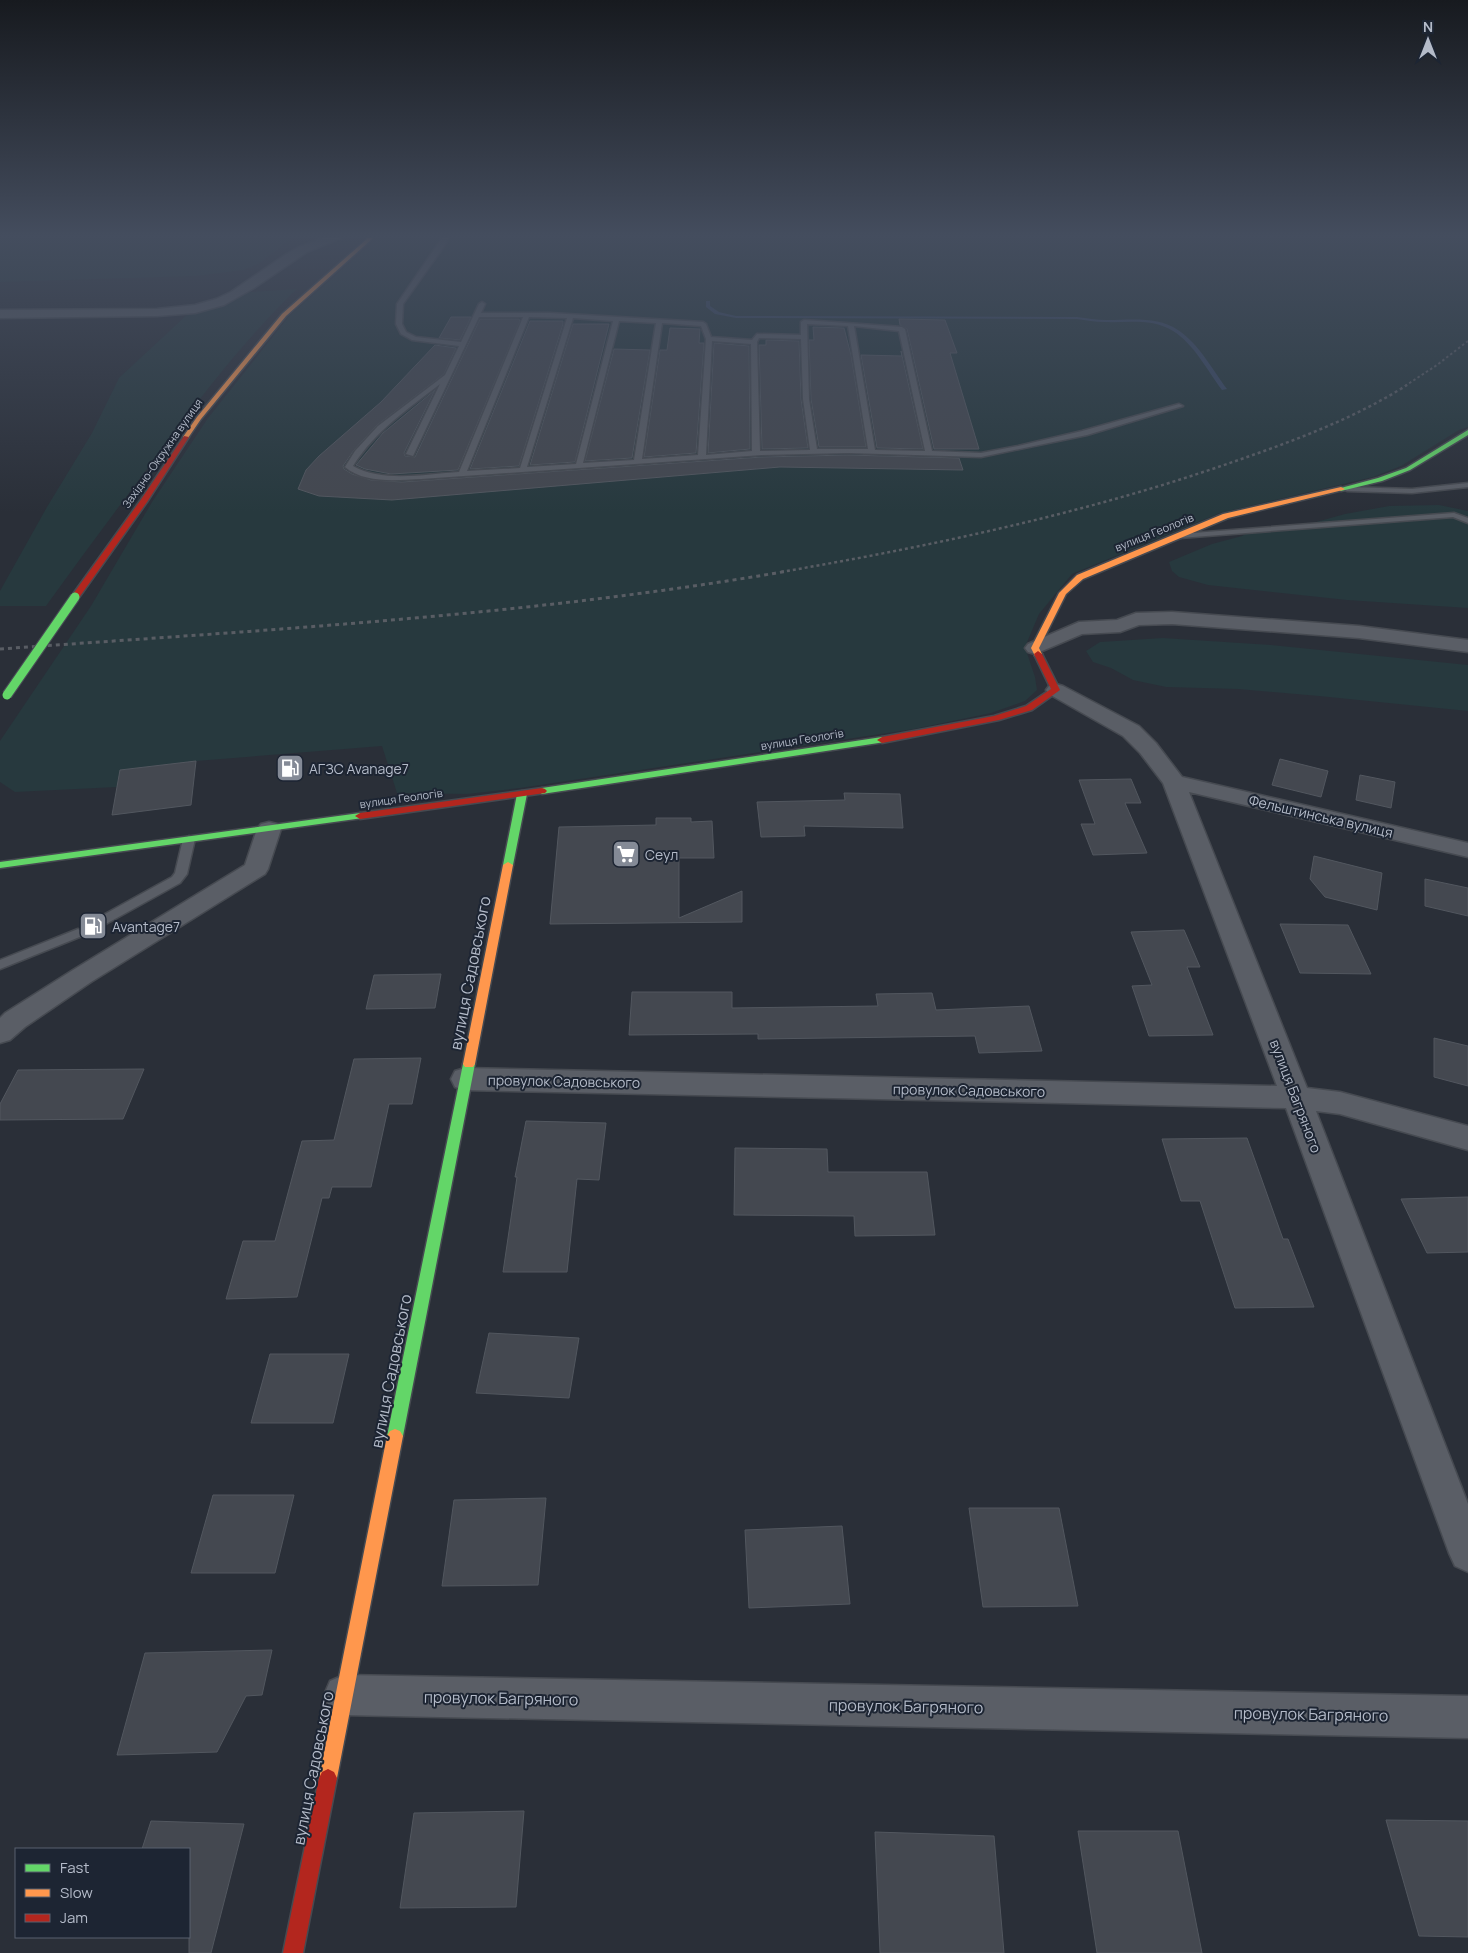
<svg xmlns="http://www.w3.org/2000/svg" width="1468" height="1953" font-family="Manrope,sans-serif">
<rect width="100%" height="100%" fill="#2a2f38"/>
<!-- green -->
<path fill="#27393e" d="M 0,238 L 292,238 L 260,263 L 243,270 L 196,276 L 0,282 Z
M 378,238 L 1468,238 L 1468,427 L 1459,430 L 1401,466 L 1373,477 L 1220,513 L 1072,574 L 1039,614 L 1025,647 L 1035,677 L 1037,690 L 1025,701 L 991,713 L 914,729 L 520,788 L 467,794 L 397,793 L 382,746 L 196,761 L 121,770 L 117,787 L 15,792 L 0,782 L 0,741 L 91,606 L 152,502 L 208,418 L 290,315 Z
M 297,289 C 250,334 210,385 171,437 C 129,493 87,549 46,606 L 0,606 L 0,591 L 47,507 L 92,433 L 119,378 L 190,312 L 237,293 Z
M 1439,505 L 1468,511 L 1468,608 L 1347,600 L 1208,585 L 1179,577 L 1172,571 L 1169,562 L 1212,544 L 1242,536 L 1253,529 L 1291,529 L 1345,514 L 1389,506 Z
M 1163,638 L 1271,645 L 1468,665 L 1468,711 L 1319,696 L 1238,689 L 1166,687 L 1133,680 L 1111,668 L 1093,662 L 1086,651 L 1100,642 Z"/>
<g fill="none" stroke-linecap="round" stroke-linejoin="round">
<!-- stream -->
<path fill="#384863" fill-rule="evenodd" d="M 706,301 L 710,301 L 710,306 L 719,312 L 736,316 L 1077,317 C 1087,318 1097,320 1107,320 C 1131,320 1158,316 1178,330 C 1199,344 1212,369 1227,389 L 1222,390 C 1207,370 1194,344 1173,331 C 1152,318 1127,323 1104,322 C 1095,322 1086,320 1077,319 L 736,318 L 715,314 L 706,307 Z"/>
</g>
<!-- building -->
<path fill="#444850" stroke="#52575f" d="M 451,317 L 471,317 L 460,340 L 439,338 Z
M 480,319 L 519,319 L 520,321 L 458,470 L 391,474 L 365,469 L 356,465 L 383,433 L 435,390 L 404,453 L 405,456 L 415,457 Z
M 899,319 L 945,320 L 957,353 L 950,353 L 979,449 L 934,449 L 907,329 L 900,325 Z
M 530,321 L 563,321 L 563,324 L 519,466 L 470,469 Z
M 573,324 L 609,324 L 575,462 L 530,465 Z
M 813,327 L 844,328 L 851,355 L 866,447 L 819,447 L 811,399 L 809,340 L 814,340 Z
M 670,328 L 700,329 L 699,343 L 704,343 L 696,453 L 644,457 L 660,350 L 667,350 Z
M 766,340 L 799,341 L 801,399 L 808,448 L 762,449 L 759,345 L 766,345 Z
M 714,343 L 749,346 L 750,449 L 708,453 Z
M 435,345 L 456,348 L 444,374 L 377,425 L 354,450 L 343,466 L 344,469 L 352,474 L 371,480 L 402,482 L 762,457 L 848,455 L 959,458 L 963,470 L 780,467 L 392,500 L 319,496 L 298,489 L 306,470 L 319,456 L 381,402 Z
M 614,349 L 650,350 L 632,458 L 585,461 Z
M 901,351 L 923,449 L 877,448 L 861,355 L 902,356 Z
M 1280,759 L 1328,771 L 1321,797 L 1272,785 Z
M 196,761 L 191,805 L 112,815 L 120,770 Z
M 1360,775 L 1395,782 L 1391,808 L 1356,800 Z
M 1131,779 L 1141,803 L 1125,803 L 1147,853 L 1093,855 L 1081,824 L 1095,824 L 1079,780 Z
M 844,793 L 900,794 L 903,828 L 804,826 L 805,836 L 761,837 L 757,802 L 845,800 Z
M 656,818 L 691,818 L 691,822 L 712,821 L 714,858 L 679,858 L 679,918 L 742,891 L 742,922 L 550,924 L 559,827 L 656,825 Z
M 1314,856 L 1382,873 L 1377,910 L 1325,897 L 1310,879 Z
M 1425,879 L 1468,888 L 1468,916 L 1425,906 Z
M 1280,924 L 1348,925 L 1371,974 L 1300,973 Z
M 1184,930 L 1200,967 L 1187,967 L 1213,1035 L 1149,1036 L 1132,986 L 1152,985 L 1131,932 Z
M 441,974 L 435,1008 L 366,1009 L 374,975 Z
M 632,992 L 732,992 L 732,1008 L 878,1006 L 876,994 L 932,993 L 936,1010 L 1029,1006 L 1042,1051 L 979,1053 L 975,1036 L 758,1039 L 758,1034 L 629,1035 Z
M 1434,1038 L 1468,1046 L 1468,1086 L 1434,1077 Z
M 421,1058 L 412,1104 L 389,1104 L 371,1187 L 332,1187 L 329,1198 L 322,1198 L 297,1297 L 226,1299 L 243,1241 L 275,1241 L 302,1141 L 334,1140 L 354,1059 Z
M 144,1069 L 123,1119 L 0,1120 L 0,1104 L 18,1070 Z
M 526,1121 L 606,1123 L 599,1180 L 577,1179 L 567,1272 L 503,1272 L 517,1177 L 515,1177 Z
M 1247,1138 L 1283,1239 L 1288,1239 L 1314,1307 L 1235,1308 L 1200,1201 L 1181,1201 L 1162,1139 Z
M 735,1148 L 827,1149 L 828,1172 L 927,1172 L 935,1235 L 855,1236 L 854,1216 L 734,1215 Z
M 1468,1197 L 1468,1252 L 1427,1253 L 1401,1199 Z
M 489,1333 L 579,1338 L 569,1398 L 476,1393 Z
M 270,1354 L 349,1354 L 333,1423 L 251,1423 Z
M 213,1495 L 294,1495 L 275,1573 L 191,1573 Z
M 546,1498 L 538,1585 L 442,1586 L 454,1500 Z
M 969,1508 L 1059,1508 L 1078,1606 L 983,1607 Z
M 842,1526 L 850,1604 L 749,1608 L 745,1530 Z
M 272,1650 L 262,1695 L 246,1696 L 217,1752 L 117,1755 L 145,1653 Z
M 524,1811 L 516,1907 L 400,1908 L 414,1813 Z
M 1386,1820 L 1468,1821 L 1468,1937 L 1419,1936 Z
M 151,1821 L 244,1824 L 211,1953 L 189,1953 L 189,1849 L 142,1849 Z
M 1078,1831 L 1178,1831 L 1202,1953 L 1097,1953 Z
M 875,1832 L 994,1836 L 1004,1953 L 880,1953 Z"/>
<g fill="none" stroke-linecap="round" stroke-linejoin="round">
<!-- lane casing -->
<g stroke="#464a51" stroke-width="3">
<path id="lane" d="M 442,238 L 448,238 L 447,242 L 403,304 L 402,324 L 406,332 L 416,337 L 461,342 L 479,304 L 482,302 L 485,304 L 481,313 L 550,313 L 703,322 L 706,324 L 711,337 L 752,340 L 757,334 L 801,335 L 801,322 L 804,320 L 902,327 L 905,329 L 932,451 L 981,453 L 1018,446 L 1082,431 L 1179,404 L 1183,406 L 1087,435 L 981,457 L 848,453 L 762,455 L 421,479 C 397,480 365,484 345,467 L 355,451 L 378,426 L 445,375 L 459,346 L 412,340 L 401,334 L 396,324 L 397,304 ZM 479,317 L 523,317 L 459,472 C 426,474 383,483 353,466 C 375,431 408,409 440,384 L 406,454 L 413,456 ZM 529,317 L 567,318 L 520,468 L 467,471 ZM 573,318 L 613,321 L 576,464 L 527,467 ZM 619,321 L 656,323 L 634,460 L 583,463 ZM 662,323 L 701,326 L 706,339 L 698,455 L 642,459 ZM 807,324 L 848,326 L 868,449 L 817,449 L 809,399 ZM 854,326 L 899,331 L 925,451 L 875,450 ZM 759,338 L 801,339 L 803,399 L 810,450 L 760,451 L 757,342 ZM 712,341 L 751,344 L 752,451 L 706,455 Z
M 1468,483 L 1468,487 L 1412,493 L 1347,491 L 1343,489 L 1347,487 L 1412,489 Z
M 1454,513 L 1468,518 L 1468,523 L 1453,517 L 1180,538 L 1176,536 L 1180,534 Z
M 189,836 L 195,839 L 187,874 L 180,883 L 104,925 L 96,925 L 94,922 L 96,919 L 172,877 L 175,873 L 183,839 Z
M 78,929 L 84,933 L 82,936 L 0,969 L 0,960 Z"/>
</g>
<!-- street casing -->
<g stroke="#464a51" stroke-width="3">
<path id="street" d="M 323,238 L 341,238 L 307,252 L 254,288 L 224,305 L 195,313 L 157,316 L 0,318 L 0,310 L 157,309 L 195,305 L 216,299 L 231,292 L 285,255 L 299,247 Z
M 1172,612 L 1359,626 L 1468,640 L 1468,652 L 1359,638 L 1172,624 L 1139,625 L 1120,632 L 1082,634 L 1035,654 L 1028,652 L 1025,648 L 1028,644 L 1079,622 L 1117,620 L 1136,613 Z
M 1056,684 L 1063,686 L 1139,726 L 1156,743 L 1182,777 L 1468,843 L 1468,857 L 1189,792 L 1307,1088 L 1340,1092 L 1468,1126 L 1468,1150 L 1340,1114 L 1316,1111 L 1468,1504 L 1468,1572 L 1455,1566 L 1449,1553 L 1286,1108 L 465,1090 L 455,1087 L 451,1079 L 455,1071 L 465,1068 L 1277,1086 L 1163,783 L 1140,753 L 1123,736 L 1049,694 L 1046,690 L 1049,686 Z
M 269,822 L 277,824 L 281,829 L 268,869 L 265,874 L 91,982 L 25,1027 L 10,1040 L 0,1043 L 0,1018 L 5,1013 L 73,970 L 245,865 L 257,829 L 261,824 Z
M 344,1675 L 1468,1696 L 1468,1738 L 344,1715 L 330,1709 L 324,1695 L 330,1681 Z"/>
</g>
<!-- fast casing -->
<g stroke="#464a51" stroke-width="3">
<path id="fast" d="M 1468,430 L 1468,435 L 1410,470 L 1382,481 L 1341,491 L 1337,489 L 1378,478 L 1406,468 Z
M 882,737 L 885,738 L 885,742 L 542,794 L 537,791 L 542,788 Z
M 522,791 L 527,794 L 513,865 L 508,868 L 503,865 L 517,794 Z
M 360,813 L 363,814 L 365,816 L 363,818 L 0,868 L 0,862 Z
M 469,1060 L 473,1061 L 475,1064 L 403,1436 L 400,1441 L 395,1443 L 390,1441 L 387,1436 L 463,1064 L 465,1061 Z"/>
</g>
<!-- slow casing -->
<g stroke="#464a51" stroke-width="3">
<path id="slow" d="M 368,238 L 373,238 L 286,316 L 201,419 L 188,438 L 184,438 L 183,437 L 197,417 L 282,314 Z
M 1341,487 L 1345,489 L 1343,490 L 1228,518 L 1083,579 L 1066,594 L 1039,648 L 1042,654 L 1038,657 L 1035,656 L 1031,648 L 1059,593 L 1077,575 L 1223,514 Z
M 508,862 L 513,865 L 475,1064 L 473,1067 L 465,1067 L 463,1064 L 503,865 Z
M 395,1429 L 400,1431 L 403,1436 L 337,1778 L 334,1784 L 328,1787 L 322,1784 L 319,1778 L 387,1436 L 390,1431 Z"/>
</g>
<!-- jam casing -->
<g stroke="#464a51" stroke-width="3">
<path id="jam" d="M 184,436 L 189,437 L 147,502 L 78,599 L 72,599 L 71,597 L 140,501 Z
M 1038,651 L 1042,654 L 1060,690 L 1032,710 L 999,720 L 882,743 L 877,740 L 882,737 L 994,716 L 1026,706 L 1051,689 L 1034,654 Z
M 542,788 L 545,789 L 547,791 L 545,793 L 360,819 L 355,816 L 360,813 Z
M 328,1769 L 334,1772 L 337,1778 L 303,1953 L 283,1953 L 319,1778 L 322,1772 Z"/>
</g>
<!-- lane -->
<use href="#lane" fill="#5a5e66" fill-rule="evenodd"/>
<!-- street -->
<use href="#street" fill="#5a5e66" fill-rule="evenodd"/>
<!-- fast -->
<use href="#fast" fill="#63d668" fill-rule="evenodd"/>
<!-- slow -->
<use href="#slow" fill="#ff974d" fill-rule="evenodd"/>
<!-- jam -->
<use href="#jam" fill="#b3261e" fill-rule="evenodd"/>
<!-- rail-far2 -->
<path stroke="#595d64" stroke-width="2" stroke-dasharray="2.5 2.5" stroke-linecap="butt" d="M 1405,386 L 1437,365 L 1468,341"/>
<!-- rail-far1 -->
<path stroke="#595d64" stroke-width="2.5" stroke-dasharray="3 3" stroke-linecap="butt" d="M 781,572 C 932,546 1082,514 1227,464 C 1288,443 1352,420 1407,385"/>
<!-- rail -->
<path stroke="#595d64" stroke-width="3" stroke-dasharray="4 4" stroke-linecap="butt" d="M 0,649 C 263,630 528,616 788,571"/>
<!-- fast-bridge casing -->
<g stroke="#484c55" stroke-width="11" stroke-linecap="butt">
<path id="fast-bridge" d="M 7,695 L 75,597"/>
</g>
<!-- fast-bridge -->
<use href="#fast-bridge" stroke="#63d668" stroke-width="9"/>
</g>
<!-- sky -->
<linearGradient id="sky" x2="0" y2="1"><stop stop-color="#171a1f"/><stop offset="0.46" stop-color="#444d5e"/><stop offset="1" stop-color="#444d5e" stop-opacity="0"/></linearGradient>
<rect width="1468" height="512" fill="url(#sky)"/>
<!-- icons -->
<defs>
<g id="fuel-square" transform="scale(1.4375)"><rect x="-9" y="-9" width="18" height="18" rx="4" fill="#848a96" stroke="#1d2533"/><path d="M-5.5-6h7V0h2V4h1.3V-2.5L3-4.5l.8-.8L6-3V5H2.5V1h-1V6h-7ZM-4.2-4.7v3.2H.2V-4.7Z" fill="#fff"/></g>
<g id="supermarket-square" transform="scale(1.4375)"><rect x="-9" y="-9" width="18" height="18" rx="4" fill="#848a96" stroke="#1d2533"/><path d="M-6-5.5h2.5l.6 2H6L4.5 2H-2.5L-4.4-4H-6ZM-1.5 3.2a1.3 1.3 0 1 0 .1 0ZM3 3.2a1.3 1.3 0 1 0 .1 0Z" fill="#fff"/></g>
</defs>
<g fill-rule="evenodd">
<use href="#fuel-square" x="290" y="768"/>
<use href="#supermarket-square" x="626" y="854"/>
<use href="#fuel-square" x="93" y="926"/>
</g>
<g text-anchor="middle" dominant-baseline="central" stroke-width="4" stroke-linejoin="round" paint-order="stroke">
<!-- far-street labels -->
<g font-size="11" fill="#b4bbc9" stroke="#1d2533">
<text transform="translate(162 453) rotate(-55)">Західно-Окружна вулиця</text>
<text transform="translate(1154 532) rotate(-22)">вулиця Геологів</text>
<text transform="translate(802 739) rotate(-9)">вулиця Геологів</text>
<text transform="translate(401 798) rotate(-8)">вулиця Геологів</text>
</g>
<!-- poi labels -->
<g font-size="14" fill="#b4bbc9" stroke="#1d2533" text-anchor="start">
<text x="309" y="768">АГЗС Avanage7</text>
<text x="645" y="854">Сеул</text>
<text x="112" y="926">Avantage7</text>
</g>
<!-- street labels -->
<g font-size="14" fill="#b4bbc9" stroke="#1d2533">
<text transform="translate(1321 816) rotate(13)">Фельштинська вулиця</text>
<text transform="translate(564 1081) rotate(1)">провулок Садовського</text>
<text transform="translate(969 1090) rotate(1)">провулок Садовського</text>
<text transform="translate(1296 1096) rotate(69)">вулиця Багряного</text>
</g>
<!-- near-street labels -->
<g font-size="16" fill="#b4bbc9" stroke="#1d2533">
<text transform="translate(470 973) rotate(-79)">вулиця Садовського</text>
<text transform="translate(391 1371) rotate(-79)">вулиця Садовського</text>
<text transform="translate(501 1698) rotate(1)">провулок Багряного</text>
<text transform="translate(906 1706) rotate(1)">провулок Багряного</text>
<text transform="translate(1311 1714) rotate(1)">провулок Багряного</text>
<text transform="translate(313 1768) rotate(-79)">вулиця Садовського</text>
</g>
</g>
<!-- legend -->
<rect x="15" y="1848" width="175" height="90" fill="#1d2533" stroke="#59616f"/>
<rect x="25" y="1864" width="25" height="8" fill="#63d668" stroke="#59616f"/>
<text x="60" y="1873" font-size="15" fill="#b4bbc9">Fast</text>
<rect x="25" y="1889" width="25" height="8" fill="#ff974d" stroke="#59616f"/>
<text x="60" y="1898" font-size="15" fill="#b4bbc9">Slow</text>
<rect x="25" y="1914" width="25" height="8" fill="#b3261e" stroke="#59616f"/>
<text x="60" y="1923" font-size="15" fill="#b4bbc9">Jam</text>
<!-- north arrow -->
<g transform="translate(1428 40)" stroke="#1d2533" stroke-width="4" paint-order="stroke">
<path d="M0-4L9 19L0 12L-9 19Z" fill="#b4bbc9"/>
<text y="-8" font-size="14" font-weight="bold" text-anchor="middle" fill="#b4bbc9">N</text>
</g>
</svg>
